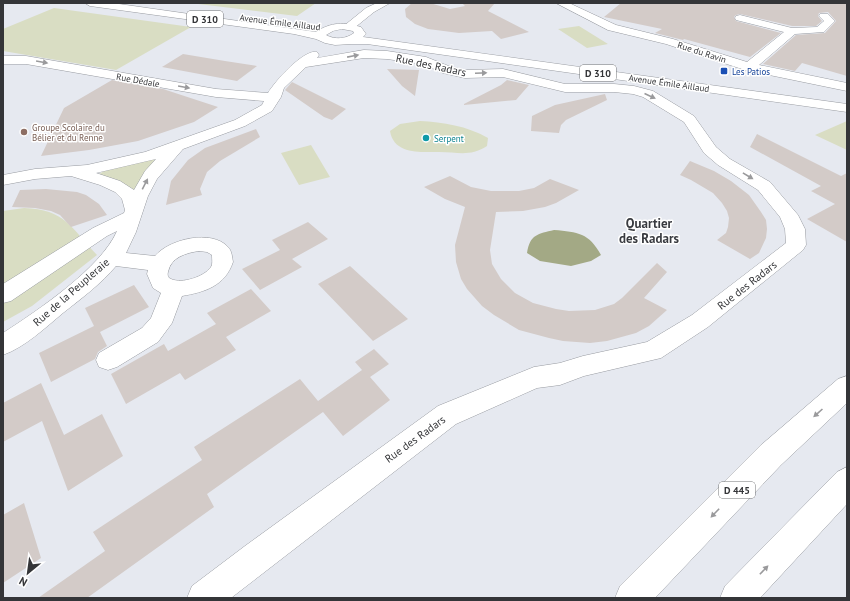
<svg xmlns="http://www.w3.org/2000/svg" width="850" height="601" font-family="'PT Sans',sans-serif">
<rect width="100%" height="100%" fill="#e6e9f0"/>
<!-- green -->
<path fill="#d9ddc3" d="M 190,3 L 316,3 L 297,16 Z
M 54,8 L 191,27 L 116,70 L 3,51 L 3,29 Z
M 579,26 L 608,44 L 587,48 L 558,29 Z
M 420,121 C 443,122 467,126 488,138 L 487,146 C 470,157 458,152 439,152 C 421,152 394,155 390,131 L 400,124 Z
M 847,121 L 847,150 L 815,135 Z
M 311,145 L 330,177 L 299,185 L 281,153 Z
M 154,159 L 157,159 L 135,191 L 99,174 L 104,171 Z
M 24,208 C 65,209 71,228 97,255 L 32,306 L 3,322 L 3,211 Z"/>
<!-- forest -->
<path fill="#a3a985" d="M 554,230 C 578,232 589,233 601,255 L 591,261 L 571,266 L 540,261 L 527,253 C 530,234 538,234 554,230 Z"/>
<!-- building -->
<path fill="#d3cbc8" d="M 412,3 L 430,3 L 450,9 L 465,6 L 462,3 L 495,3 L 488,11 L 529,32 L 501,39 L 492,31 L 459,33 L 428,29 L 415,24 L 406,17 L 405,9 Z
M 621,3 L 847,3 L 847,76 L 802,63 L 795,71 L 763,64 L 796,35 L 825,33 L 836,21 L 828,12 L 819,13 L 818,16 L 822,21 L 816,26 L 792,26 L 740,14 L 736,15 L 734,17 L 736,21 L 781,33 L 750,57 L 684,39 L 683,40 L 655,33 L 662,29 L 604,17 Z
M 183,54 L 225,61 L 257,66 L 237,81 L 162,67 Z
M 387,69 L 419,70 L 415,96 L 402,86 Z
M 112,80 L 163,89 L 218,107 L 194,122 L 138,141 L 89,150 L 41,156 L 64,108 Z
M 507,80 L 529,85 L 516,100 L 464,105 L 464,104 L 501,85 Z
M 292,82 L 346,109 L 332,120 L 324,117 L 285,90 Z
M 605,94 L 607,100 L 566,120 L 561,125 L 559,133 L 531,131 L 532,116 L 555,105 Z
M 256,129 L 260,137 L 220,161 L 207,172 L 200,189 L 202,195 L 166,205 L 171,181 L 188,160 L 205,148 Z
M 757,134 L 841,176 L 847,173 L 847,242 L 807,219 L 835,204 L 811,191 L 821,186 L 750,147 Z
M 690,161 L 714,171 L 731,181 L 749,195 L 761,212 L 766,220 L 767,229 L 766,238 L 759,253 L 750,259 L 717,240 L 726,233 L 728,227 L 729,218 L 727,211 L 722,203 L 713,193 L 691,180 L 680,175 Z
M 450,176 L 471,187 L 491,191 L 519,191 L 534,188 L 550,179 L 579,190 L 556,203 L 545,207 L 523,211 L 496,212 L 490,250 L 492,264 L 501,279 L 515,293 L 533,303 L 556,309 L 569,311 L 595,310 L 614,304 L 622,298 L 657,263 L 667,272 L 644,298 L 667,310 L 649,326 L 636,333 L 607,341 L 590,343 L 563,341 L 549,338 L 519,330 L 494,315 L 482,306 L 467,289 L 461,279 L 456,262 L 455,245 L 465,207 L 445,199 L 424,187 Z
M 46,189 L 77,192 L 86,195 L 99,204 L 107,215 L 71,227 L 60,215 L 51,211 L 35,208 L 12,207 L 20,190 Z
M 308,222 L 328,239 L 292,259 L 302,267 L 260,290 L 242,269 L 280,250 L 272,240 Z
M 350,266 L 408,319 L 373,341 L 318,284 Z
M 134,285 L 149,307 L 100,332 L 107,346 L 98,352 L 95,359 L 51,382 L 39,353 L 94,326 L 85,308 Z
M 251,289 L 271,311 L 226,337 L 236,350 L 185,380 L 180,373 L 126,404 L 111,374 L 164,344 L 168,351 L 216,324 L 207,313 Z
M 374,349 L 389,364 L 370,377 L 390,400 L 343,436 L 323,412 L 207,494 L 214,507 L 87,598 L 38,598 L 105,551 L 93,532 L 202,460 L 194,447 L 300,379 L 318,401 L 362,370 L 355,362 Z
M 41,383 L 64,435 L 102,414 L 123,456 L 68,491 L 42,421 L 3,442 L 3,403 Z
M 24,503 L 41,558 L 3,583 L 3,515 Z"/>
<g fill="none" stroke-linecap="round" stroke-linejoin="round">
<!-- minor casing -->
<g stroke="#989ba1" stroke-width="1">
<path id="minor" d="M 377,3 L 390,3 L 374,12 L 353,29 L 345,29 L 344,27 L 345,25 L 366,8 Z
M 556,3 L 569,3 L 616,25 L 673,39 L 747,62 L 784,32 L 736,20 L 735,18 L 736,16 L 740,15 L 792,28 L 817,27 L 824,21 L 819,16 L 820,14 L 828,14 L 835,21 L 824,32 L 795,34 L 759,65 L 847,83 L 847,91 L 745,70 L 666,44 L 608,30 Z
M 364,50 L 387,51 L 426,57 L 451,67 L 465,70 L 503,69 L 565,84 L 614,84 L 634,86 L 653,91 L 694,116 L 716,147 L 730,159 L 770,182 L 798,215 L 805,229 L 806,245 L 803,250 L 708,327 L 661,358 L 584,376 L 560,385 L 537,388 L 456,424 L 231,598 L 187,598 L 192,586 L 245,546 L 438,406 L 534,367 L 560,363 L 583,356 L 647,342 L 692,315 L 786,243 L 785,229 L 780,217 L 758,190 L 718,165 L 704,153 L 684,122 L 643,97 L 633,94 L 614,92 L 565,92 L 503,77 L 465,78 L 443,73 L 423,64 L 387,59 L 364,58 L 306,67 L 284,88 L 281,97 L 272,111 L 245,126 L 183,149 L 157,179 L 148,196 L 136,232 L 126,253 L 155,256 C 169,239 212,229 228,247 C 232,251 232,257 233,262 C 225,286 205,292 182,296 L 172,323 L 158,342 L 117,367 L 108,370 L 99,367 L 96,360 L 99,353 L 142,328 L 151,318 L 161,293 L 153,288 L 147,274 L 148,270 L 116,266 C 101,284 82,298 63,313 C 45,328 25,347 3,355 L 3,333 C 37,311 101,268 117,231 L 107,236 L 11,301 L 3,303 L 3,284 L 93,228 L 124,213 L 125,210 L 122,199 L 115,192 L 100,185 L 71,176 L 35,179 L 3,185 L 3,175 L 35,169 L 87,165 L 145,152 L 235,120 L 262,105 L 264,101 L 216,97 L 26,64 L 3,64 L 3,56 L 26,56 L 216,89 L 268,93 C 275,81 304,49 317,52 L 319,55 L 317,58 ZM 156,159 L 145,171 L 134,190 L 120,181 L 96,173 ZM 199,251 L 207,252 L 212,255 C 212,260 213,263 211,267 C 204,277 182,284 171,279 C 168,278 167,275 168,272 C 171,257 186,253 199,251 Z"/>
</g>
<!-- major casing -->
<g stroke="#989ba1" stroke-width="1">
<path id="major" d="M 85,3 L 112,3 L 316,32 C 331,22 344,22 361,27 L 366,34 L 363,37 L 847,104 L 847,112 L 367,44 L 351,44 L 335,45 L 325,43 L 316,39 L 294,34 L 90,6 ZM 342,29 L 353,31 L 354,33 C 346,39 335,40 326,35 L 333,31 Z
M 847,376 L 847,403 L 781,465 L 655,598 L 615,598 L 620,586 L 761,445 L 838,379 Z
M 847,467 L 847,504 L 760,598 L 720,598 L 725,586 L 837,472 Z"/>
</g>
<!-- minor -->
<use href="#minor" fill="#fff" fill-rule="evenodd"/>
<!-- major -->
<use href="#major" fill="#fff" fill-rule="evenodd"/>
</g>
<!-- one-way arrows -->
<defs><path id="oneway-solid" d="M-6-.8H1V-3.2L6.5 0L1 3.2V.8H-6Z"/></defs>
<g fill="#9a9a9c">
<use href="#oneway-solid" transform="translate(353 56) rotate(-11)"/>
<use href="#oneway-solid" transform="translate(42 62) rotate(10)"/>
<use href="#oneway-solid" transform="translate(481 73) rotate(-2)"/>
<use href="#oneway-solid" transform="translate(184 87) rotate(10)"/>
<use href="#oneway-solid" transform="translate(650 96) rotate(24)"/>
<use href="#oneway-solid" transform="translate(748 176) rotate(31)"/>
<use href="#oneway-solid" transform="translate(145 184) rotate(-63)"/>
<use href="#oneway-solid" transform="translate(818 413) rotate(138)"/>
<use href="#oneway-solid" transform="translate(715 513) rotate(134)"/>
<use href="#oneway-solid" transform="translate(764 570) rotate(-46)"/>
</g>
<!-- markers -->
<rect fill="#1a4fb4" stroke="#fff" stroke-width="1.5" x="720" y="67" width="8" height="8" rx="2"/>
<circle fill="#8d6e63" stroke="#fff" stroke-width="1.5" cx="24" cy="132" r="4"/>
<circle fill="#0f9aa8" stroke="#fff" stroke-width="1.5" cx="426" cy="138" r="4"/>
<g text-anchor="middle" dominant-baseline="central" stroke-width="3" stroke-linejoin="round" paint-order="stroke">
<!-- far-street labels -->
<g font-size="9" fill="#343538" stroke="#fff">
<text transform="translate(280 22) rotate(7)">Avenue Émile Aillaud</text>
<text transform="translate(702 52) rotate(18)">Rue du Ravin</text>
<text transform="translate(138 80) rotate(10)">Rue Dédale</text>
<text transform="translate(669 83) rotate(8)">Avenue Émile Aillaud</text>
</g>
<!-- far-transit labels -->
<g font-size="9" fill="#164399" stroke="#fff" text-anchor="start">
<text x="732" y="71">Les Patios</text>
</g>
<!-- far-education labels -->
<g font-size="9" fill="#785e54" stroke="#fff" text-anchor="start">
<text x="32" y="127">Groupe Scolaire du<tspan x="32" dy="10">Bélier et du Renne</tspan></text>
</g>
<!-- far-culture labels -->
<g font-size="9" fill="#0d838f" stroke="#fff" text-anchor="start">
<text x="434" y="138">Serpent</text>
</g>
<!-- shield labels -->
<g fill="#fff" stroke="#717274" stroke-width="1">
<rect x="187" y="11" width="36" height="16" rx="3"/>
<rect x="580" y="65" width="36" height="16" rx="3"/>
<rect x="719" y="482" width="36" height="16" rx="3"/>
</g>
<g font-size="10" font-weight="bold" fill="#343538">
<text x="205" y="19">D 310</text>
<text x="598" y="73">D 310</text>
<text x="737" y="490">D 445</text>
</g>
<!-- street labels -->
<g font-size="11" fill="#343538" stroke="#fff">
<text transform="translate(431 65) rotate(12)">Rue des Radars</text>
<text transform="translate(747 285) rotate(-38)">Rue des Radars</text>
<text transform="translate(71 292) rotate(-41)">Rue de la Peupleraie</text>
<text transform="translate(415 439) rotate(-36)">Rue des Radars</text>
</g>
<!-- quarter labels -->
<g font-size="13" font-weight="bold" fill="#393b40" stroke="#fff">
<text x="649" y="223">Quartier<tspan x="649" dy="15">des Radars</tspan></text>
</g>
</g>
<!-- border -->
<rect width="850" height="601" fill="none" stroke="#343538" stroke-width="8"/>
<!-- north arrow -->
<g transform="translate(28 573) rotate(209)" stroke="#ffffff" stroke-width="3" paint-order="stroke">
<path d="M0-3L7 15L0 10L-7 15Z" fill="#343538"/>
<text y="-6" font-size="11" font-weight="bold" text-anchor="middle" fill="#343538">N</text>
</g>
</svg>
